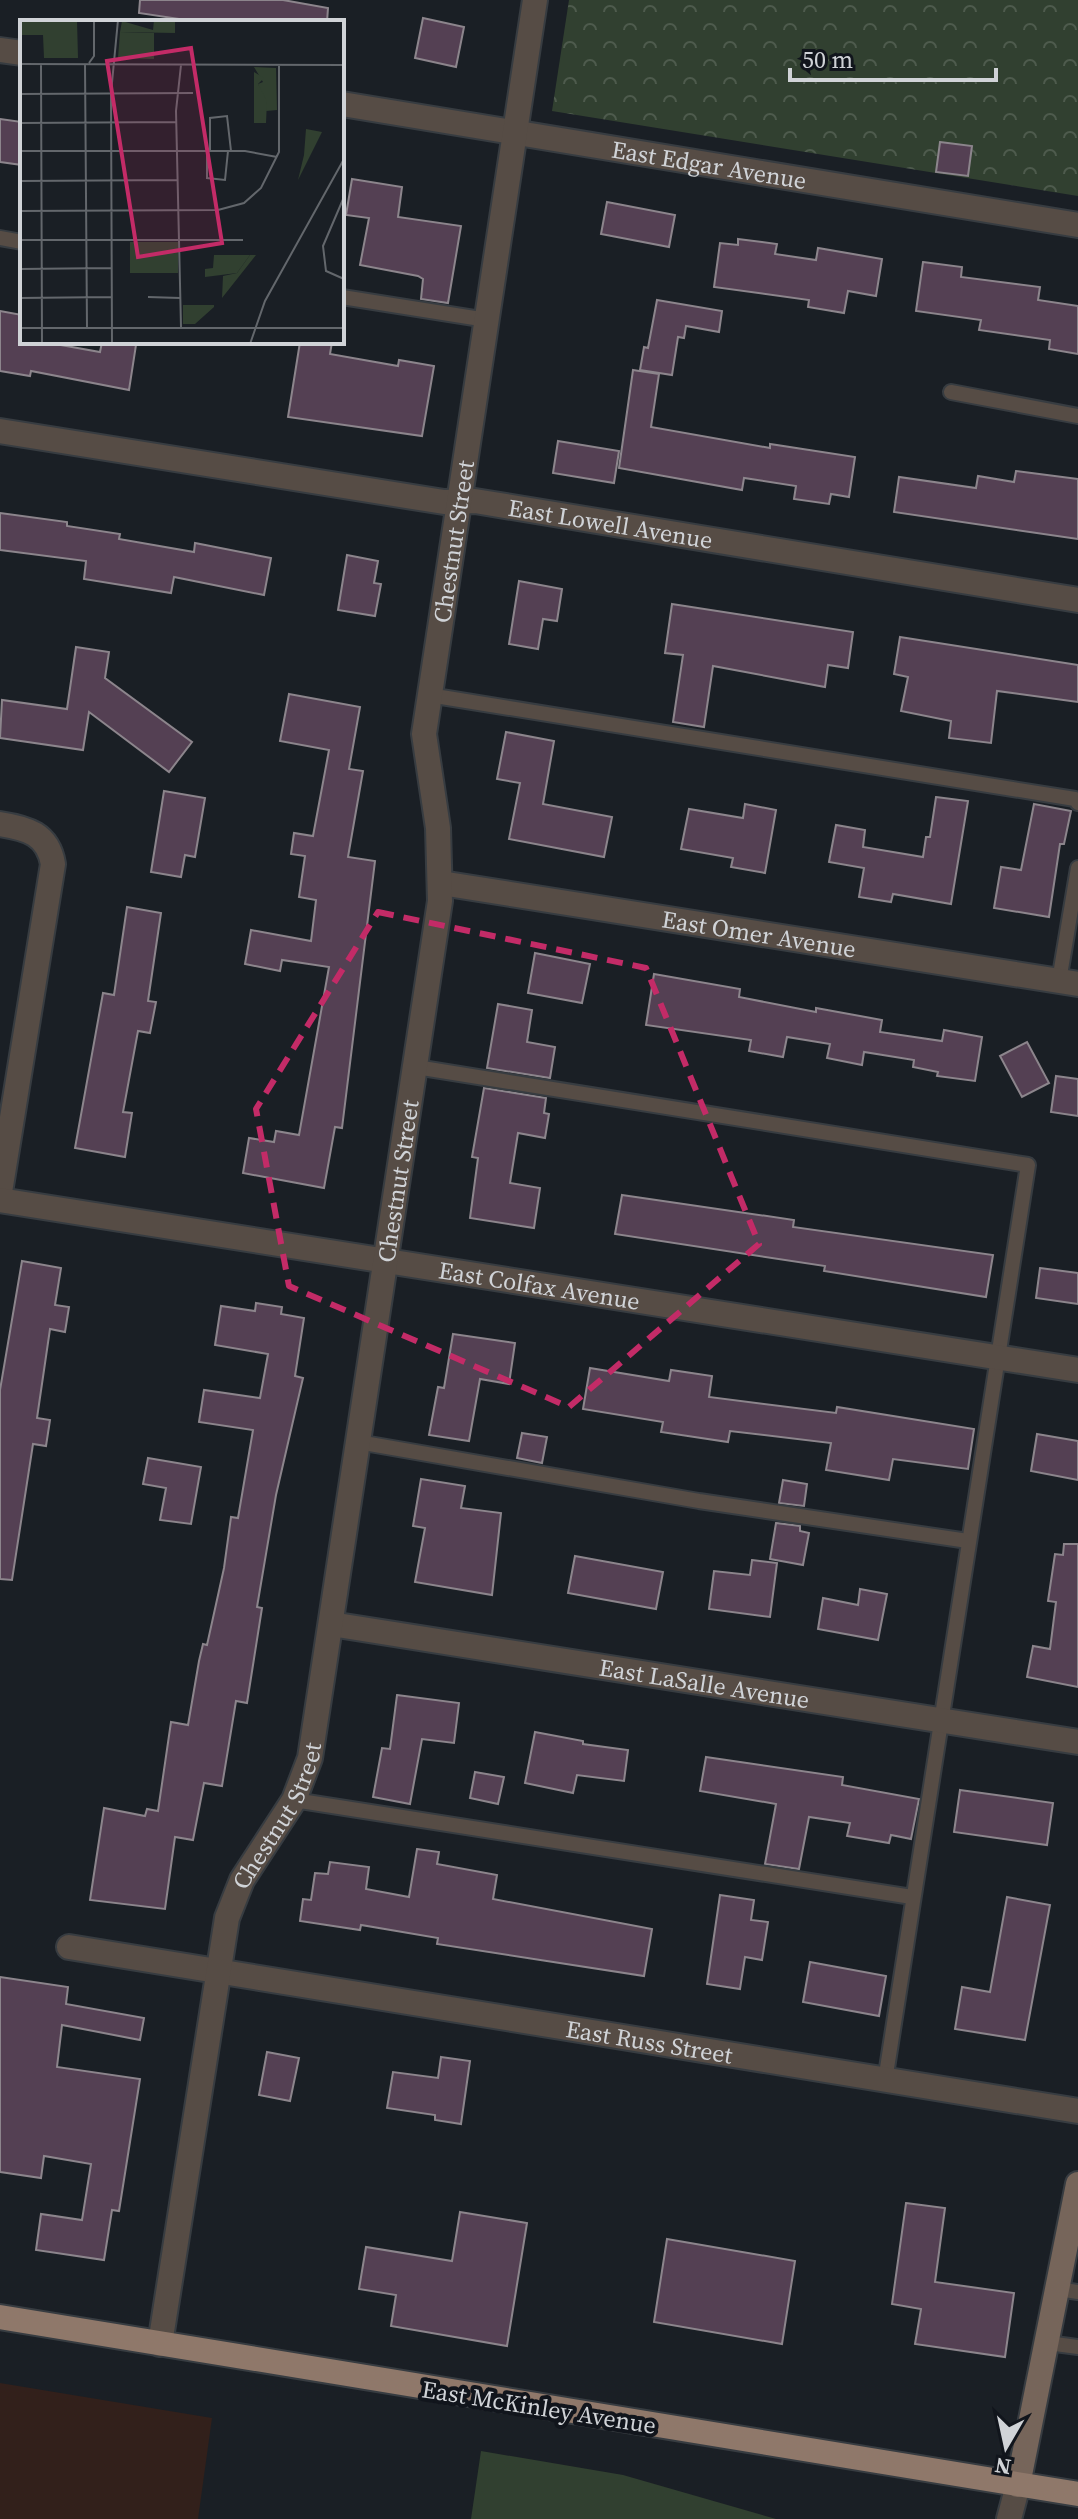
<svg xmlns="http://www.w3.org/2000/svg" width="1078" height="2519" font-family="'Source Serif 4',serif">
<defs>
<pattern id="forest-crowns" width="20" height="18" patternUnits="userSpaceOnUse" patternTransform="scale(2)"><rect width="20" height="18" fill="#314030"/><path d="M2 6a3 3 0 1 1 6 0M12 15a3 3 0 1 1 6 0" fill="none" stroke="#4e5b4d"/></pattern>
</defs>
<rect width="100%" height="100%" fill="#1a1f25"/>
<!-- education -->
<path fill="#32201b" d="M 0,2383 L 212,2418 L 198,2519 L 0,2519 Z"/>
<!-- green -->
<path fill="#314030" d="M 481,2451 L 623,2475 L 776,2519 L 471,2519 Z"/>
<!-- forest -->
<path fill="url(#forest-crowns)" d="M 569,0 L 1078,0 L 1078,196 L 552,111 Z"/>
<!-- building -->
<path fill="#544053" stroke="#8c858c" stroke-width="2" d="M 140,0 L 283,0 L 328,8 L 327,22 L 199,22 L 139,13 Z
M 423,18 L 464,27 L 456,67 L 415,58 Z
M 0,119 L 22,122 L 22,165 L 0,162 Z
M 940,142 L 972,146 L 968,176 L 936,172 Z
M 352,179 L 402,187 L 398,217 L 461,226 L 448,303 L 421,299 L 423,279 L 418,276 L 360,265 L 369,218 L 346,215 Z
M 607,202 L 675,215 L 669,247 L 601,234 Z
M 738,239 L 777,244 L 775,254 L 816,260 L 818,248 L 882,259 L 876,296 L 848,291 L 844,313 L 808,307 L 809,300 L 714,287 L 720,243 L 738,245 Z
M 923,262 L 962,267 L 961,277 L 1040,287 L 1038,300 L 1078,306 L 1078,354 L 1049,349 L 1050,340 L 979,330 L 981,320 L 916,311 Z
M 657,300 L 722,311 L 719,332 L 686,326 L 684,338 L 678,337 L 672,375 L 640,370 L 644,347 L 648,348 Z
M 0,311 L 22,315 L 22,342 L 44,342 L 100,352 L 102,342 L 136,345 L 129,390 L 31,371 L 30,376 L 0,371 Z
M 300,342 L 332,342 L 330,354 L 398,366 L 399,360 L 434,366 L 422,436 L 288,417 Z
M 633,370 L 659,374 L 651,427 L 770,448 L 770,444 L 855,457 L 849,497 L 831,494 L 829,504 L 794,499 L 796,486 L 744,478 L 742,490 L 619,468 Z
M 558,441 L 619,451 L 614,483 L 553,473 Z
M 1016,471 L 1078,479 L 1078,539 L 894,512 L 899,477 L 976,488 L 978,476 L 1014,482 Z
M 0,513 L 67,522 L 67,526 L 120,534 L 119,539 L 194,552 L 195,543 L 271,558 L 264,595 L 174,577 L 171,593 L 84,579 L 86,561 L 0,550 Z
M 347,555 L 378,561 L 374,583 L 381,584 L 375,616 L 338,610 Z
M 519,581 L 562,589 L 557,621 L 543,619 L 538,649 L 509,644 Z
M 672,604 L 853,632 L 848,668 L 828,665 L 825,687 L 713,666 L 704,727 L 673,722 L 683,655 L 665,653 Z
M 900,637 L 1078,665 L 1078,702 L 997,691 L 991,743 L 949,738 L 951,721 L 901,711 L 908,677 L 894,674 Z
M 76,647 L 109,652 L 105,678 L 192,742 L 169,772 L 89,712 L 83,750 L 0,738 L 2,700 L 67,709 Z
M 289,694 L 360,707 L 349,769 L 363,771 L 348,857 L 375,861 L 342,1128 L 335,1127 L 324,1188 L 243,1173 L 249,1138 L 274,1142 L 276,1131 L 299,1135 L 329,967 L 282,960 L 280,971 L 245,964 L 251,930 L 311,941 L 316,900 L 299,897 L 305,856 L 291,854 L 294,833 L 313,836 L 329,750 L 280,741 Z
M 506,732 L 554,741 L 543,804 L 612,817 L 604,857 L 509,839 L 520,783 L 497,779 Z
M 164,791 L 205,798 L 195,857 L 185,855 L 181,877 L 151,872 Z
M 936,797 L 968,801 L 951,904 L 893,894 L 891,902 L 859,897 L 864,868 L 829,862 L 836,825 L 865,830 L 863,847 L 923,857 L 926,837 L 930,837 Z
M 745,804 L 776,810 L 765,873 L 731,867 L 733,858 L 681,849 L 689,809 L 743,818 Z
M 1034,804 L 1071,811 L 1064,844 L 1060,844 L 1049,917 L 994,908 L 1001,867 L 1021,870 Z
M 127,907 L 161,913 L 148,1001 L 156,1002 L 150,1033 L 138,1031 L 123,1112 L 132,1113 L 125,1157 L 75,1148 L 103,993 L 114,995 Z
M 535,953 L 590,964 L 582,1003 L 528,993 Z
M 654,974 L 740,989 L 739,997 L 816,1012 L 816,1008 L 882,1020 L 880,1032 L 942,1041 L 944,1030 L 982,1037 L 975,1081 L 937,1076 L 938,1072 L 913,1067 L 914,1060 L 864,1052 L 862,1065 L 827,1058 L 830,1044 L 787,1037 L 783,1057 L 749,1051 L 751,1040 L 646,1025 Z
M 498,1004 L 532,1010 L 527,1042 L 555,1047 L 550,1078 L 487,1068 Z
M 1027,1042 L 1049,1083 L 1022,1097 L 1000,1056 Z
M 1056,1076 L 1078,1079 L 1078,1116 L 1051,1112 Z
M 484,1088 L 546,1098 L 544,1113 L 549,1114 L 545,1138 L 518,1133 L 510,1183 L 540,1188 L 534,1228 L 470,1218 L 478,1158 L 472,1157 Z
M 622,1195 L 794,1220 L 793,1227 L 993,1255 L 986,1297 L 824,1271 L 825,1266 L 615,1234 Z
M 22,1261 L 61,1268 L 55,1305 L 69,1307 L 65,1332 L 50,1329 L 37,1418 L 50,1420 L 46,1446 L 33,1444 L 12,1580 L 0,1579 L 0,1390 Z
M 1040,1268 L 1078,1273 L 1078,1304 L 1036,1298 Z
M 256,1303 L 282,1307 L 281,1314 L 304,1318 L 295,1376 L 303,1378 L 276,1495 L 257,1607 L 262,1608 L 247,1703 L 236,1701 L 222,1786 L 204,1783 L 193,1840 L 175,1837 L 165,1909 L 90,1900 L 104,1808 L 145,1816 L 147,1809 L 158,1811 L 171,1722 L 188,1725 L 199,1661 L 203,1644 L 207,1645 L 224,1568 L 231,1517 L 238,1518 L 253,1430 L 199,1422 L 204,1390 L 260,1398 L 268,1354 L 215,1345 L 221,1306 L 255,1311 Z
M 453,1334 L 515,1343 L 509,1384 L 480,1379 L 469,1441 L 429,1435 L 438,1387 L 444,1388 Z
M 590,1368 L 669,1381 L 671,1370 L 712,1376 L 709,1397 L 836,1413 L 837,1407 L 974,1429 L 968,1469 L 893,1459 L 889,1480 L 826,1470 L 831,1443 L 730,1431 L 728,1442 L 661,1432 L 663,1422 L 583,1409 Z
M 522,1433 L 547,1437 L 542,1463 L 517,1458 Z
M 1037,1434 L 1078,1441 L 1078,1480 L 1031,1471 Z
M 148,1458 L 201,1467 L 191,1524 L 160,1520 L 166,1488 L 143,1484 Z
M 421,1479 L 465,1486 L 461,1508 L 501,1513 L 492,1595 L 415,1582 L 425,1528 L 413,1526 Z
M 783,1480 L 807,1484 L 804,1506 L 779,1503 Z
M 776,1523 L 800,1526 L 800,1531 L 809,1533 L 803,1565 L 770,1559 Z
M 1064,1544 L 1078,1544 L 1078,1687 L 1027,1677 L 1033,1646 L 1050,1649 L 1056,1602 L 1048,1601 L 1055,1554 L 1063,1555 Z
M 575,1556 L 663,1572 L 656,1609 L 568,1593 Z
M 752,1560 L 777,1563 L 770,1617 L 709,1609 L 714,1571 L 750,1575 Z
M 860,1589 L 887,1594 L 878,1640 L 818,1629 L 823,1598 L 858,1605 Z
M 397,1695 L 459,1703 L 454,1743 L 422,1739 L 410,1804 L 373,1797 L 382,1748 L 390,1749 Z
M 535,1732 L 583,1741 L 583,1744 L 628,1750 L 624,1781 L 577,1775 L 573,1793 L 525,1783 Z
M 706,1757 L 843,1777 L 842,1785 L 919,1799 L 911,1839 L 891,1835 L 889,1843 L 847,1836 L 850,1823 L 809,1817 L 799,1869 L 765,1864 L 776,1804 L 700,1791 Z
M 475,1772 L 504,1777 L 498,1804 L 470,1798 Z
M 960,1790 L 1053,1803 L 1047,1845 L 954,1832 Z
M 417,1849 L 439,1852 L 437,1864 L 497,1875 L 493,1899 L 652,1929 L 644,1976 L 437,1944 L 438,1938 L 361,1925 L 360,1930 L 300,1921 L 303,1899 L 311,1900 L 315,1873 L 328,1874 L 330,1862 L 369,1867 L 366,1889 L 409,1897 Z
M 720,1895 L 754,1900 L 751,1920 L 768,1922 L 762,1960 L 745,1957 L 740,1989 L 707,1984 Z
M 1007,1897 L 1050,1905 L 1025,2040 L 955,2029 L 962,1987 L 990,1992 Z
M 810,1962 L 886,1976 L 879,2016 L 803,2002 Z
M 0,1977 L 68,1987 L 66,2004 L 144,2018 L 140,2040 L 62,2025 L 57,2067 L 140,2079 L 119,2211 L 112,2210 L 104,2260 L 36,2250 L 41,2214 L 82,2220 L 91,2164 L 44,2156 L 41,2178 L 0,2172 Z
M 267,2052 L 299,2058 L 290,2101 L 259,2095 Z
M 441,2057 L 470,2061 L 461,2124 L 435,2120 L 435,2115 L 387,2108 L 393,2072 L 438,2078 Z
M 906,2203 L 945,2208 L 935,2282 L 1014,2293 L 1005,2357 L 915,2344 L 921,2309 L 892,2304 Z
M 460,2212 L 527,2223 L 507,2346 L 391,2326 L 396,2295 L 359,2289 L 366,2247 L 452,2261 Z
M 667,2239 L 795,2261 L 782,2344 L 654,2322 Z"/>
<g fill="none" stroke-linecap="round" stroke-linejoin="round">
<!-- lane casing -->
<g stroke="#373c41" stroke-width="18">
<path id="lane" d="M 0,238 L 22,242
M 342,297 L 487,320
M 951,392 L 1078,416
M 429,695 L 1075,799 L 1078,803
M 1059,981 L 1078,868
M 416,1067 L 1028,1165 L 885,2081
M 358,1442 L 699,1501 L 968,1541
M 294,1800 L 912,1897
M 1058,2289 L 1078,2292
M 1048,2343 L 1078,2347"/>
</g>
<!-- street casing -->
<g stroke="#373c41" stroke-width="28">
<g id="street">
<path d="M 0,50 L 22,53"/>
<path id="s1" d="M 342,104 L 1078,225"/>
<path id="s2" d="M 0,431 L 444,502 L 475,501 L 1078,600"/>
<path d="M 0,824 C 27,828 48,834 53,864 L 0,1192"/>
<path id="s3" d="M 441,883 L 1078,984"/>
<path id="s4" d="M 0,1200 L 1078,1370"/>
<path id="s5" d="M 331,1624 L 1078,1742"/>
<path id="s6" d="M 69,1947 L 1078,2111"/>
<path id="s7" d="M 160,2344 L 227,1918 L 242,1880 L 294,1800 L 310,1758 L 440,901 L 438,828 L 424,734 L 535,0"/>
<path d="M 1009,2519 L 1018,2485"/>
</g>
</g>
<!-- secondary casing -->
<g stroke="#373c41" stroke-width="28">
<path id="secondary" d="M 1018,2485 L 1078,2184"/>
</g>
<!-- primary casing -->
<g stroke="#373c41" stroke-width="28">
<path id="primary" d="M 0,2317 L 1078,2494"/>
</g>
<!-- lane -->
<use href="#lane" stroke="#564c45" stroke-width="14"/>
<!-- street -->
<use href="#street" stroke="#564c45" stroke-width="24"/>
<!-- secondary -->
<use href="#secondary" stroke="#76655a" stroke-width="24"/>
<!-- primary -->
<use href="#primary" stroke="#8f786a" stroke-width="24"/>
</g>
<!-- marked area -->
<path fill="none" stroke="#c32b67" stroke-width="6" stroke-dasharray="16 10" stroke-linejoin="round" d="M 378,912 L 646,968 L 759,1244 L 569,1407 L 289,1286 L 256,1109 Z"/>
<g text-anchor="middle" dominant-baseline="central" stroke-width="8" stroke-linejoin="round" paint-order="stroke">
<!-- street labels -->
<g font-size="24" fill="#d0d3d7" stroke="#11151c">
<text stroke="none"><textPath href="#s1" startOffset="372">East Edgar Avenue</textPath></text>
<text stroke="none"><textPath href="#s2" startOffset="618">East Lowell Avenue</textPath></text>
<text stroke="none"><textPath href="#s7" startOffset="1842">Chestnut Street</textPath></text>
<text stroke="none"><textPath href="#s3" startOffset="322">East Omer Avenue</textPath></text>
<text stroke="none"><textPath href="#s7" startOffset="1196">Chestnut Street</textPath></text>
<text stroke="none"><textPath href="#s4" startOffset="546">East Colfax Avenue</textPath></text>
<text stroke="none"><textPath href="#s5" startOffset="378">East LaSalle Avenue</textPath></text>
<text stroke="none"><textPath href="#s7" startOffset="546">Chestnut Street</textPath></text>
<text stroke="none"><textPath href="#s6" startOffset="588">East Russ Street</textPath></text>
<text transform="translate(539 2407) rotate(9)">East McKinley Avenue</text>
</g>
</g>
<!-- overview -->
<g transform="translate(20 20)">
<rect width="324" height="324" fill="#1a1f25"/>
<path d="M 100,12 L 134,13 L 134,39 L 98,38 ZM 234,47 L 256,48 L 257,90 L 246,91 L 238,64 L 243,62 ZM 194,235 L 230,235 L 217,253 L 185,257 L 185,249 L 193,248 ZM 163,285 L 194,285 L 194,287 L 175,304 L 163,304 Z" fill="#314030"/>
<path d="M 0,0 L 57,0 L 58,38 L 24,38 L 23,15 L 0,15 ZM 134,0 L 155,0 L 155,13 L 100,12 L 102,1 L 133,10 ZM 234,52 L 244,58 L 238,64 L 247,81 L 246,103 L 234,103 ZM 286,109 L 302,112 L 278,160 L 284,135 ZM 110,222 L 158,222 L 158,253 L 110,253 ZM 230,235 L 236,235 L 202,278 L 203,256 L 217,253 Z" fill="#314030"/>
<path fill="none" stroke="#63676c" stroke-width="2" d="M 69,43 L 74,36 L 74,0M 0,44 L 324,45M 65,44 L 67,307M 21,45 L 22,324M 161,45 L 156,91 L 161,307M 0,74 L 173,73M 0,103 L 156,102M 187,130 L 187,158 L 205,160 L 208,131M 190,130 L 190,98 L 207,96 L 211,131M 0,131 L 225,131 L 257,137M 0,161 L 157,160M 324,177 L 303,226 L 306,251 L 324,259M 0,191 L 198,190 L 224,183 L 241,168 L 259,132 L 259,45M 0,220 L 223,220M 0,249 L 92,248M 128,277 L 160,278M 0,278 L 92,277M 0,308 L 324,308M 92,324 L 91,73 L 98,0M 230,324 L 245,281 L 324,139"/>
<path fill="#c32b67" fill-opacity="0.15" stroke="#c32b67" stroke-width="4" d="M 171,28 L 202,223 L 118,237 L 87,41 Z"/>
<rect width="324" height="324" fill="none" stroke="#d0d3d7" stroke-width="4"/>
</g>
<!-- north arrow -->
<g transform="translate(1006 2447) rotate(189)" stroke="#11151c" stroke-width="6" paint-order="stroke">
<path d="M0-6L14 30L0 20L-14 30Z" fill="#d0d3d7"/>
<text y="-12" font-size="22" font-weight="bold" text-anchor="middle" fill="#d0d3d7">N</text>
</g>
<!-- scale -->
<path d="M790 68v12h206v-12" fill="none" stroke="#d0d3d7" stroke-width="4"/>
<text x="802" y="68" font-size="24" fill="#d0d3d7" stroke="#11151c" stroke-width="6" paint-order="stroke">50 m</text>
</svg>
